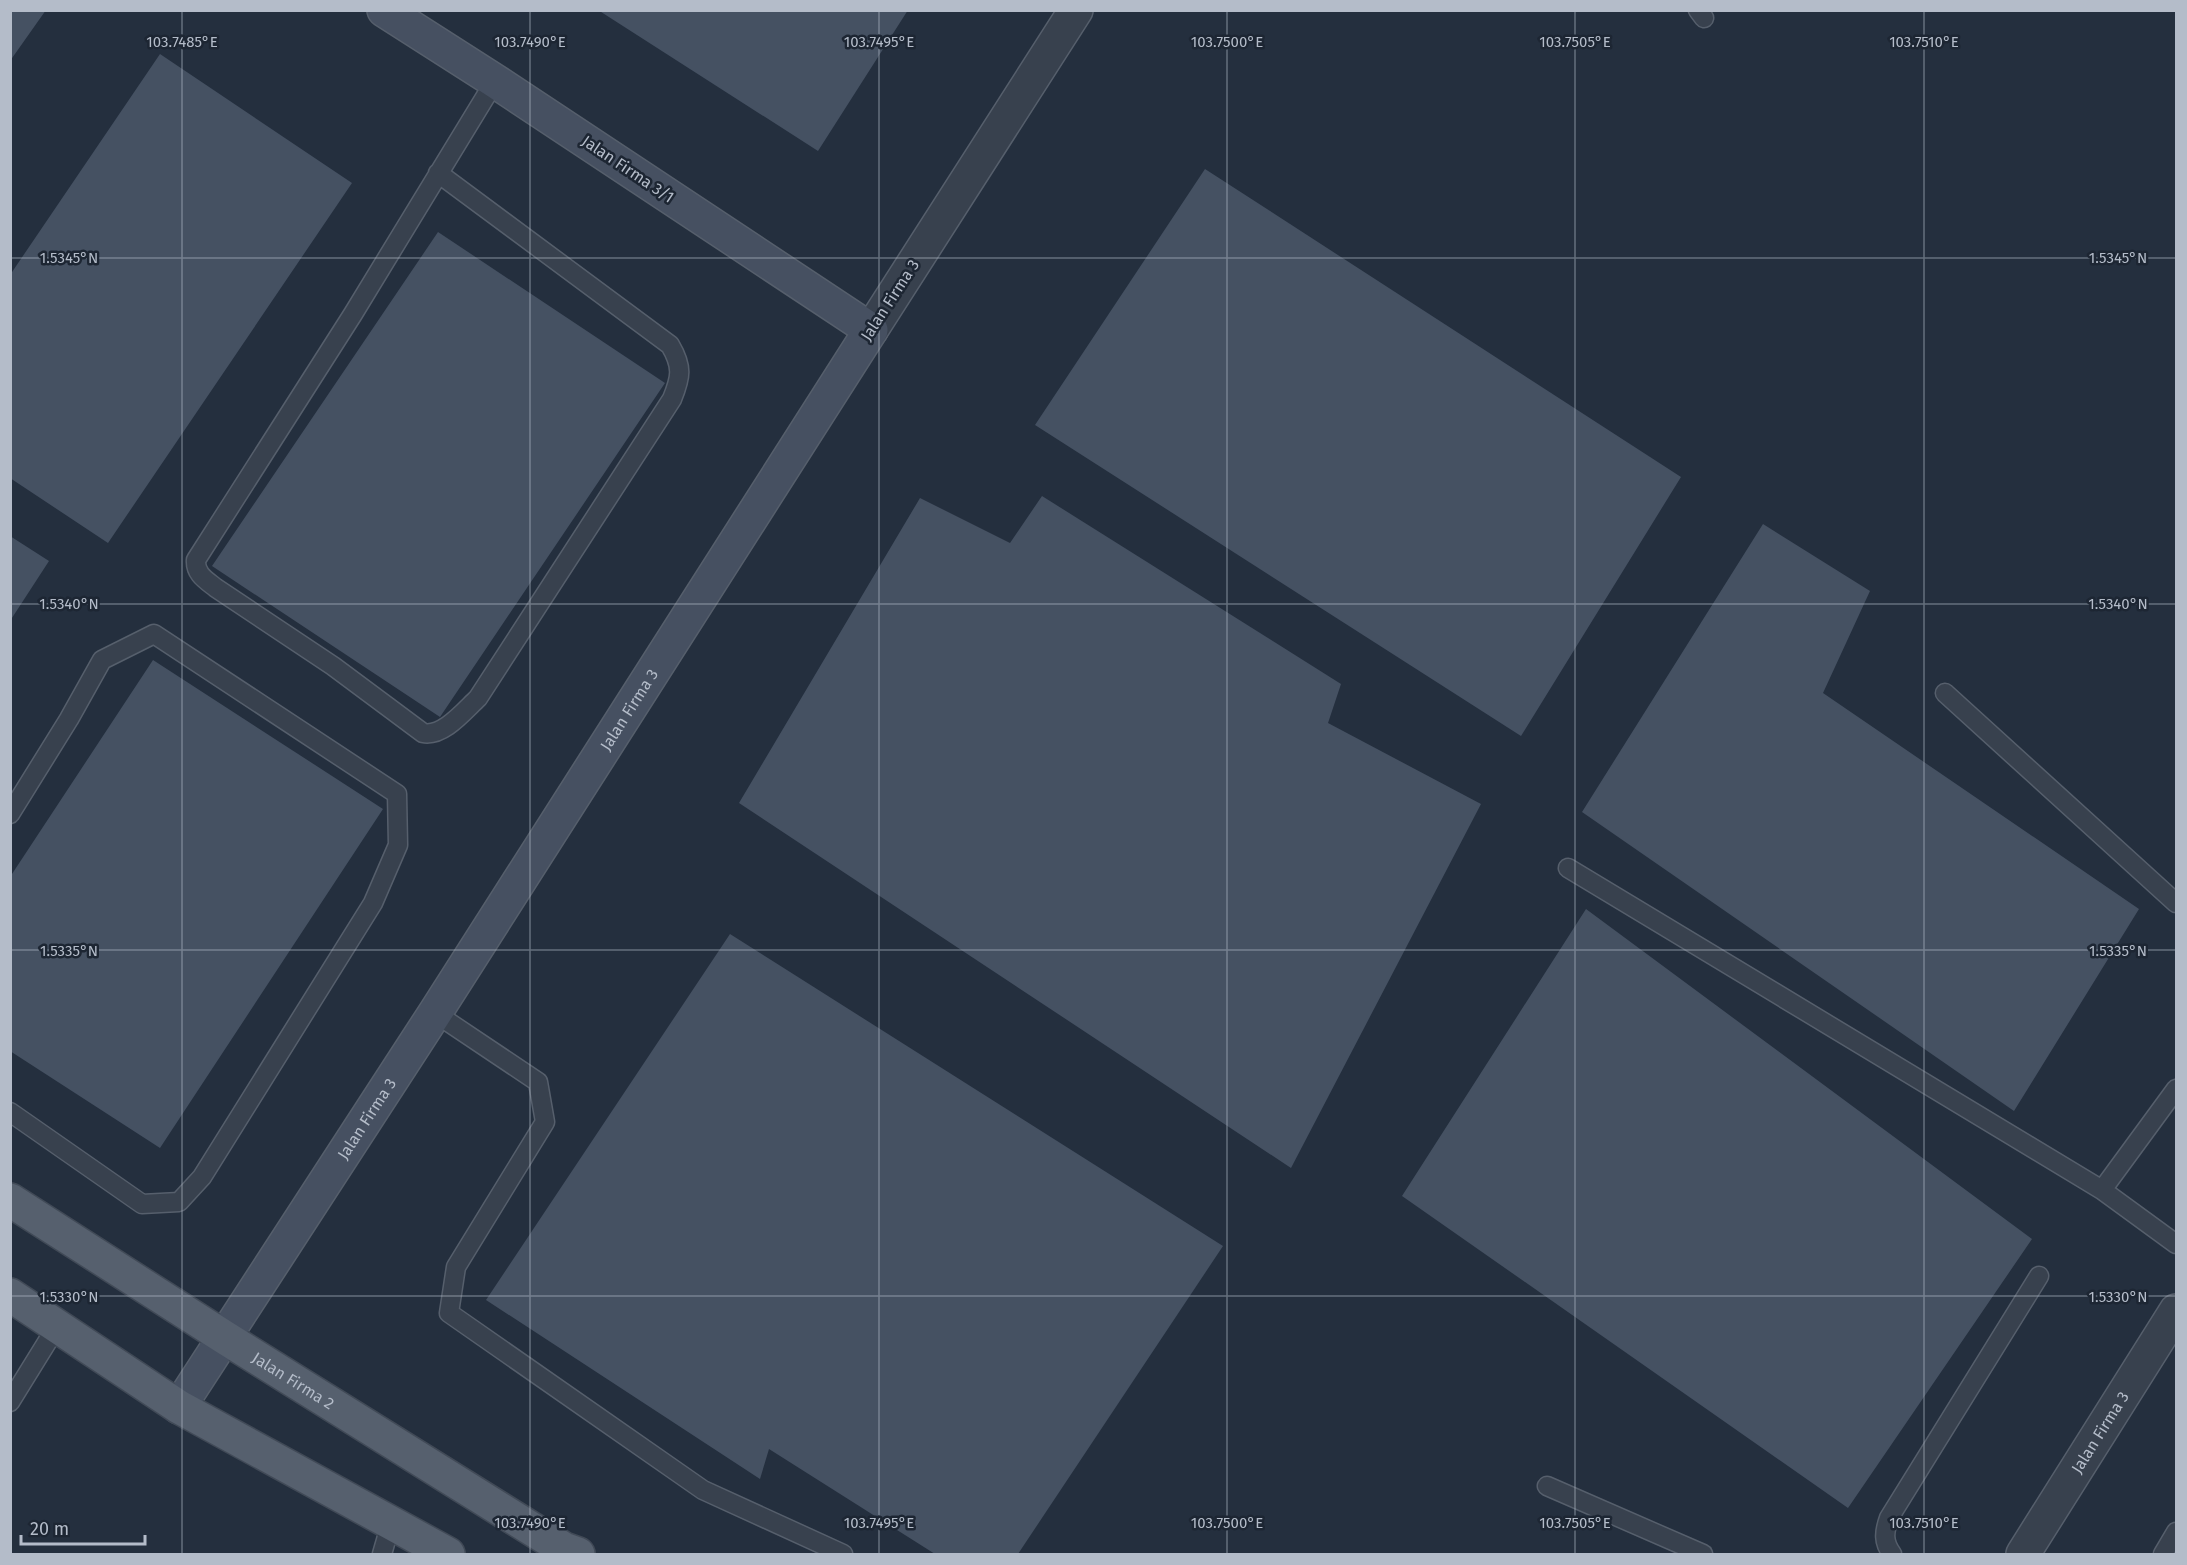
<svg xmlns="http://www.w3.org/2000/svg" width="2187" height="1565" font-family="'Fira Sans',sans-serif">
<rect width="100%" height="100%" fill="#242f3e"/>
<!-- building -->
<path fill="#455162" d="M 10,10 L 46,10 L 10,61 Z
M 598,10 L 908,10 L 818,151 Z
M 160,54 L 352,183 L 108,543 L 10,478 L 10,275 Z
M 1205,169 L 1681,477 L 1521,736 L 1035,425 Z
M 438,232 L 665,383 L 440,717 L 212,566 Z
M 1042,496 L 1341,684 L 1328,723 L 1481,804 L 1291,1168 L 739,803 L 920,498 L 1010,543 Z
M 1763,524 L 1870,591 L 1823,693 L 2139,909 L 2014,1111 L 1582,812 Z
M 10,536 L 49,561 L 10,621 Z
M 153,660 L 383,809 L 160,1148 L 10,1051 L 10,877 Z
M 1586,909 L 2032,1239 L 1848,1508 L 1402,1196 Z
M 730,934 L 1223,1246 L 1018,1554 L 935,1554 L 769,1449 L 760,1479 L 486,1300 Z"/>
<g fill="none" stroke-linecap="round" stroke-linejoin="round">
<!-- lane casing -->
<g stroke="#565f6c" stroke-width="21">
<path id="lane" d="M 1698,10 L 1704,18
M 438,173 L 670,345 C 683,367 681,377 672,399 L 478,698 C 464,711 443,737 423,733 L 333,666 L 216,588 C 206,580 195,574 196,560 L 353,314 L 495,81
M 1945,693 L 2176,903
M 10,814 L 69,719 L 102,660 L 154,634 L 397,794 L 398,845 L 373,903 L 202,1177 L 179,1202 L 142,1204 L 10,1112
M 1568,868 L 2102,1190 L 2176,1244
M 435,1013 L 538,1082 L 545,1122 L 456,1267 L 449,1313 L 703,1490 L 843,1554
M 2102,1190 L 2176,1089
M 10,1402 L 57,1326
M 1547,1486 L 1703,1554
M 382,1554 L 391,1523
M 1892,1554 C 1883,1542 1884,1532 1889,1518 L 2039,1276
M 2163,1554 L 2176,1532"/>
</g>
<!-- street casing -->
<g stroke="#565f6c" stroke-width="36">
<g id="street">
<path d="M 871,330 L 1076,10"/>
<path id="s1" d="M 2023,1554 L 2176,1311"/>
</g>
</g>
<!-- secondary casing -->
<g stroke="#565f6c" stroke-width="36">
<g id="secondary">
<path id="s2" d="M 179,1407 L 435,1013 L 871,330 L 495,81 L 384,10"/>
</g>
</g>
<!-- primary casing -->
<g stroke="#414a57" stroke-width="36">
<g id="primary">
<path id="s3" d="M 10,1200 L 224,1337 L 564,1549 L 578,1554"/>
<path d="M 10,1295 L 179,1407 L 448,1554"/>
</g>
</g>
<!-- lane -->
<use href="#lane" stroke="#38414e" stroke-width="18"/>
<!-- street -->
<use href="#street" stroke="#38414e" stroke-width="33"/>
<!-- secondary -->
<use href="#secondary" stroke="#465061" stroke-width="33"/>
<!-- primary -->
<use href="#primary" stroke="#56606e" stroke-width="33"/>
</g>
<!-- ticks -->
<path fill="none" stroke="#b4bcc9" stroke-width="1.5" stroke-opacity="0.45" d="M 182,10 L 182,1554M 530,10 L 530,1554M 879,10 L 879,1554M 1227,10 L 1227,1554M 1575,10 L 1575,1554M 1924,10 L 1924,1554M 10,258 L 2176,258M 10,604 L 2176,604M 10,950 L 2176,950M 10,1296 L 2176,1296"/>
<g text-anchor="middle" dominant-baseline="central" stroke-width="5" stroke-linejoin="round" paint-order="stroke">
<!-- street labels -->
<g font-size="16" fill="#b4bcc9" stroke="#1d2633">
<text transform="translate(628 169) rotate(34)">Jalan Firma 3/1</text>
<text transform="translate(890 300) rotate(-57)">Jalan Firma 3</text>
<text stroke="none"><textPath href="#s2" startOffset="830">Jalan Firma 3</textPath></text>
<text stroke="none"><textPath href="#s2" startOffset="344">Jalan Firma 3</textPath></text>
<text stroke="none"><textPath href="#s3" startOffset="336">Jalan Firma 2</textPath></text>
<text stroke="none"><textPath href="#s1" startOffset="144">Jalan Firma 3</textPath></text>
</g>
</g>
<g font-size="15" text-anchor="middle" fill="#b4bcc9" stroke="#1d2633" stroke-width="5" stroke-linejoin="round" paint-order="stroke">
<text x="182" y="47">103.7485°E</text>
<text x="530" y="47">103.7490°E</text>
<text x="879" y="47">103.7495°E</text>
<text x="1227" y="47">103.7500°E</text>
<text x="1575" y="47">103.7505°E</text>
<text x="1924" y="47">103.7510°E</text>
<text x="69" y="263">1.5345°N</text>
<text x="2118" y="263">1.5345°N</text>
<text x="69" y="609">1.5340°N</text>
<text x="2118" y="609">1.5340°N</text>
<text x="69" y="956">1.5335°N</text>
<text x="2118" y="956">1.5335°N</text>
<text x="69" y="1302">1.5330°N</text>
<text x="2118" y="1302">1.5330°N</text>
<text x="530" y="1528">103.7490°E</text>
<text x="879" y="1528">103.7495°E</text>
<text x="1227" y="1528">103.7500°E</text>
<text x="1575" y="1528">103.7505°E</text>
<text x="1924" y="1528">103.7510°E</text>
</g>
<!-- border -->
<rect width="2187" height="1565" fill="none" stroke="#b4bcc9" stroke-width="24"/>
<!-- scale -->
<path d="M21 1535v9h124v-9" fill="none" stroke="#b4bcc9" stroke-width="3"/>
<text x="30" y="1535" font-size="18" fill="#b4bcc9" stroke="#1d2633" stroke-width="4.5" paint-order="stroke">20 m</text>
</svg>
